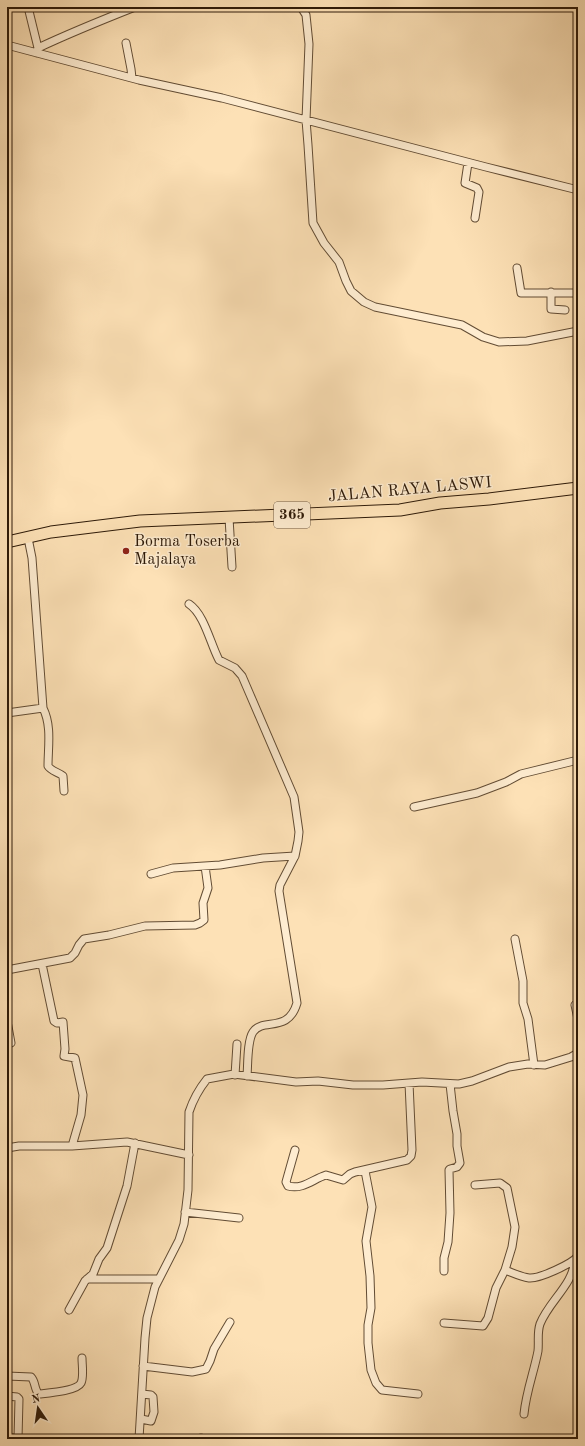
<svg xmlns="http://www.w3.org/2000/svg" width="585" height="1446" font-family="'Old Standard TT',serif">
<rect width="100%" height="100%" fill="#fde1b6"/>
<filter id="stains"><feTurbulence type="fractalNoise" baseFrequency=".005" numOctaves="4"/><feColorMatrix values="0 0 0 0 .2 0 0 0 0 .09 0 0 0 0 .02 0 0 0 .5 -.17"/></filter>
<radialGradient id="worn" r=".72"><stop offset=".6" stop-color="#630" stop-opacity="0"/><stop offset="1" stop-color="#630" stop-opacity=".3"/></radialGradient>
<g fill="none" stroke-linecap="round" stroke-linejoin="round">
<!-- street casing -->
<g stroke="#624c34" stroke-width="9">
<path id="street" d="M 28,7 L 38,48
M 301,7 L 306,15 L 309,44 L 306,120 L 308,145 L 313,223 L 324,243 L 339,262 L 346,281 L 351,291 L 364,302 L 375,307 L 462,325 L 483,337 L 499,342 L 527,341 L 578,331
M 126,43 L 131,69 L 132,78
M 7,45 L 139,80 L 222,98 L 486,167 L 578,190
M 37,53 L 38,48 C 70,33 102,20 135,7
M 468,163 L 465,183 L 477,188 L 479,192 L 475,218
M 517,268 L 521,293 L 578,293
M 551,292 L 551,309 L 565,310
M 229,518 L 232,567
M 189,604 C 204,614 210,642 218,658 L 219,660 L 235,668 L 242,676 L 294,797 L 299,832 L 298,841 L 295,856 L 280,885 L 279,891 L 297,1003 C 288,1034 263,1017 253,1032 C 247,1041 248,1065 247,1076
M 43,708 C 52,726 48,747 48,766 C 51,771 58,772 63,776 L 64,791
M 7,713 L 43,708 L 32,558 L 28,538
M 414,807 L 477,793 L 506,782 L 521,774 L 578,760
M 151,874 L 173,868 L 220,865 L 263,858 L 295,856
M 515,939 L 523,981 L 523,1003 L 528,1019 L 534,1065
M 42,964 L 54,1021 L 57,1023 L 63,1022 L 65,1049 L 64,1056 L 75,1058 L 83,1095 L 81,1115 L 72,1146
M 7,970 L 70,958 L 75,953 L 79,945 L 84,939 L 109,935 L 145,926 L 195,925 L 200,923 L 204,920 L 203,903 L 208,888 L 205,866
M 575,1005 L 578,1019
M 7,1021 L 11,1043
M 235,1075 L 237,1044
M 7,1148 L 19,1146 L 72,1146 L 127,1142 L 189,1155
M 295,1150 L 286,1182 L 288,1186 C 303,1190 313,1179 326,1175 L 343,1180 L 350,1174 L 355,1172 L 407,1160 L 411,1156 L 412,1150 L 409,1083
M 365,1171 L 372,1207 L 366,1241 L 370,1276 L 371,1308 L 368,1325 L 368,1343 L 371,1370 L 376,1383 L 382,1390 L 418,1394
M 475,1185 L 500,1183 L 507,1188 L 515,1227 L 512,1247 L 505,1270 C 513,1273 521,1277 529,1278 C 539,1279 572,1264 578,1256
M 185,1212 L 239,1218
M 444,1271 L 444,1258 L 448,1242 L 450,1213 L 449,1170 L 450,1169 L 457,1167 L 460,1163 L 457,1146 L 457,1134 L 453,1111 L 450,1084
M 87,1279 L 159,1279
M 69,1310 L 85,1281 L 93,1274 L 99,1259 L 107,1248 L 127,1186 L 135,1143
M 444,1323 L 483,1326 L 488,1318 L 496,1288 L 505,1270
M 143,1366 L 192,1372 L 206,1369 L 210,1361 L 214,1349 L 230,1322
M 7,1376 L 31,1377 C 36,1382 34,1390 39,1394 C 48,1393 77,1391 81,1383 C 84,1377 82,1365 82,1358
M 7,1396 L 17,1397 L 19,1399 L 18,1439
M 524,1414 C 526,1392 534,1372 538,1351 C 539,1342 537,1333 540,1324 C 549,1301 573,1285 575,1260
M 141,1419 L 151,1421 L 154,1412 L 153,1397 L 151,1395 L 142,1394
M 7,1438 L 18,1438
M 201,1438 L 202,1439
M 139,1439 L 145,1338 L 147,1318 L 155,1287 L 179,1240 L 184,1224 L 188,1190 L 189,1112 C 193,1100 199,1089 207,1079 L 234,1074 L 296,1082 L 318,1081 L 353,1085 L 383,1085 L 422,1082 L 459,1084 L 472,1081 L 509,1067 L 528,1064 L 545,1065 L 571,1057 L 578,1053"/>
</g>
<!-- primary casing -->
<g stroke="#2e1a08" stroke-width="13">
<path id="primary" d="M 7,542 L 51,532 L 140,521 L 400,510 L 440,503 L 489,499 L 578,488"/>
</g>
<!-- street -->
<use href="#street" stroke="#feecd0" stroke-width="7"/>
<!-- primary -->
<use href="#primary" stroke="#fde1b6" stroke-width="11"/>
</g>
<!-- markers -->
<circle fill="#8f2418" stroke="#feecd0" stroke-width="1.5" cx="126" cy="551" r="4"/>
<g text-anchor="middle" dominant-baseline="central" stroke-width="3" stroke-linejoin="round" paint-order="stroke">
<!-- shield labels -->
<rect fill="#feecd0" stroke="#6c5944" stroke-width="1" x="274" y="502" width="36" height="26" rx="3"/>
<g font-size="15" font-weight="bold" fill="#2e1a08">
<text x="292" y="515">365</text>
</g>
<!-- street labels -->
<g font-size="16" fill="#2e1a08" stroke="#feecd0">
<text transform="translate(410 490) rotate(-5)">JALAN RAYA LASWI</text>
</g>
<!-- poi labels -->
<g font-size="16" fill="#2e1a08" stroke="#feecd0" text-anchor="start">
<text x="134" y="542">Borma Toserba<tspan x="134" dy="18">Majalaya</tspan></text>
</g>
</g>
<!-- margin -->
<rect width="585" height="1446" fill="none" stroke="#fde1b6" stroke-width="24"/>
<rect x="8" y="8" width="569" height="1430" fill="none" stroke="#2e1a08" stroke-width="2"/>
<rect x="12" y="12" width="561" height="1422" fill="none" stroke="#2e1a08"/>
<!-- north arrow -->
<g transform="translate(38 1408) rotate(347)" stroke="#feecd0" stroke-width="3" paint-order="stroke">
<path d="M0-3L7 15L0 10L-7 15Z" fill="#2e1a08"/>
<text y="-6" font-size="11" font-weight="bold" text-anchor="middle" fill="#2e1a08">N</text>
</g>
<rect width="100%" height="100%" filter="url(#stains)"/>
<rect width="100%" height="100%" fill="url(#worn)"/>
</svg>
